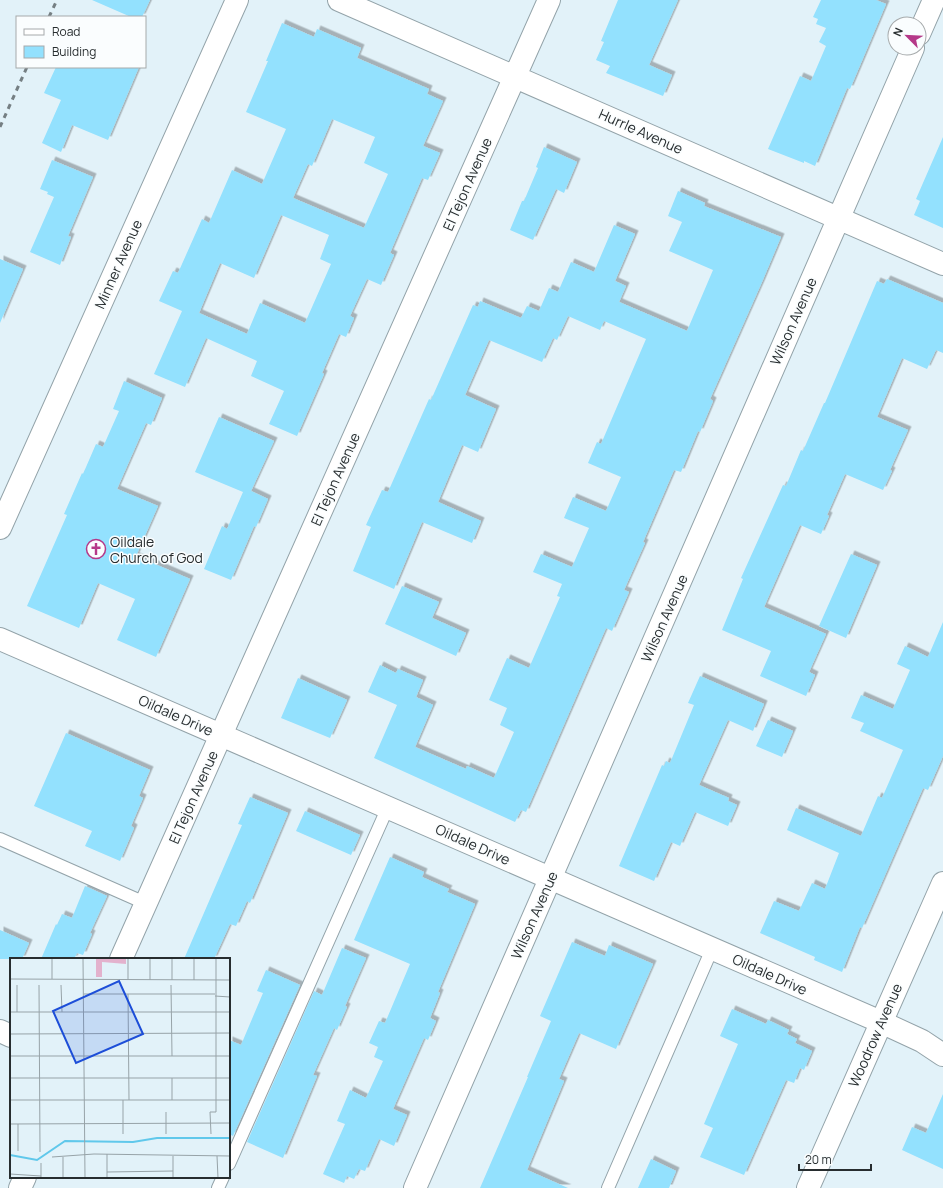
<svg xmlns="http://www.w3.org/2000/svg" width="943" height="1188" font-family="Manrope,sans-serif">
<defs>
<filter id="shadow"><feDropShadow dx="3.5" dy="-3.5" stdDeviation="0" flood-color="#0004"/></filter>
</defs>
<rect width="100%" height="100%" fill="#e2f2f9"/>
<!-- building -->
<path fill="#93e1fe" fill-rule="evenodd" filter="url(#shadow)" d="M 92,0 L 150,0 L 142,17 L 131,17 Z
M 618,0 L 678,0 L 649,65 L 672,75 L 663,96 L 606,73 L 610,66 L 596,60 L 604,42 L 601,41 Z
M 821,0 L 876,0 L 886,4 L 850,89 L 847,88 L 815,166 L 804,161 L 804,163 L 768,149 L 800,76 L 811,81 L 826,46 L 819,42 L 826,28 L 816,24 L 818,19 L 813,17 Z
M 282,23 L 314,37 L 317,29 L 361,48 L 357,58 L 429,89 L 427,94 L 443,101 L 423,146 L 440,153 L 428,180 L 422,178 L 390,253 L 394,255 L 381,285 L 367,279 L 350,316 L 354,318 L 346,337 L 339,334 L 322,373 L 324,374 L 297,436 L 269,424 L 284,391 L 251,376 L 257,361 L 206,338 L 185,387 L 154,374 L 182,311 L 159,301 L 173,271 L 178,273 L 202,219 L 209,223 L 232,170 L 262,184 L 286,129 L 246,112 L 268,61 L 266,61 ZM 332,119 L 375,137 L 364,163 L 388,174 L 364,228 L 293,198 L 308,164 L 312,166 ZM 281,215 L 329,235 L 320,259 L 331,264 L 305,323 L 260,303 L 247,334 L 199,313 L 220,263 L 254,278 Z
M 56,67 L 139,67 L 108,140 L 72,125 L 61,152 L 42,143 L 61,100 L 44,93 Z
M 943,137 L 943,228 L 914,215 L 920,201 L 916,199 Z
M 544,147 L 577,162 L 564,193 L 556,189 L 533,240 L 510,230 L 522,201 L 524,201 L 538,168 L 536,167 Z
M 52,160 L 93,177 L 68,236 L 71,237 L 60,265 L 30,252 L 54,197 L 47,194 L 48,192 L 40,189 Z
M 678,191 L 705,203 L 704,206 L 781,237 L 762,282 L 710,399 L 713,401 L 700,432 L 698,431 L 681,472 L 674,470 L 643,542 L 645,543 L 624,590 L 629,592 L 612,631 L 606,628 L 526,812 L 521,810 L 515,822 L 374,758 L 397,705 L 368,692 L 380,665 L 396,673 L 398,669 L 423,680 L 416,697 L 433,705 L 415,747 L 466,769 L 467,766 L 494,778 L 514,732 L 500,725 L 507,708 L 489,700 L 507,658 L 529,668 L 560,597 L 557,596 L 562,584 L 533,572 L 541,554 L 572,567 L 589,528 L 564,518 L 573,497 L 606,511 L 621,477 L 588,463 L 597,442 L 601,444 L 646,339 L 604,321 L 600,330 L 568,316 L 557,340 L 553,338 L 542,362 L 489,340 L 465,395 L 496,409 L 478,452 L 462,445 L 438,502 L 481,521 L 472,543 L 422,522 L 394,589 L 353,571 L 371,527 L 366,525 L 382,490 L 388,492 L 429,399 L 431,400 L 473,305 L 478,307 L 480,301 L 521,318 L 527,306 L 539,311 L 549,288 L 558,292 L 571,262 L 594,272 L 614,225 L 635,234 L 615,281 L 626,286 L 619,302 L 687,331 L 713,270 L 669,251 L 682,222 L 668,216 Z
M 0,259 L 23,269 L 0,323 Z
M 887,279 L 943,303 L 943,353 L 936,350 L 927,369 L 902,358 L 877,417 L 908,430 L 890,470 L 892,471 L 883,490 L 845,474 L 827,515 L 829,516 L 821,534 L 800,525 L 764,607 L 826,634 L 809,672 L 815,675 L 806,696 L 760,676 L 771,651 L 722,630 L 743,579 L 741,578 L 783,485 L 786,486 L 801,450 L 803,451 L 824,403 L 825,403 L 877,281 L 884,284 Z
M 124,381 L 162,398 L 151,425 L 146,423 L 117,489 L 158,506 L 136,556 L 190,579 L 156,657 L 117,640 L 135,599 L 98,583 L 79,628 L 27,606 L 67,515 L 64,514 L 82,473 L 83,474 L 96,444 L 103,447 L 119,411 L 113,409 Z
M 219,417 L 274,441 L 251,491 L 268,499 L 256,527 L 254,526 L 231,580 L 204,569 L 222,526 L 227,529 L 243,492 L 195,472 Z
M 851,554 L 877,565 L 846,638 L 819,626 Z
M 402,586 L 439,602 L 432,618 L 466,633 L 456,656 L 385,624 Z
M 943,622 L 943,756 L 928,790 L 923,788 L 862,928 L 860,927 L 842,972 L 814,960 L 815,957 L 760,933 L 774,901 L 799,911 L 812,883 L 825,889 L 839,853 L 787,830 L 796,808 L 861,836 L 878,796 L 882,798 L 903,750 L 860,731 L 864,723 L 851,718 L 861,695 L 893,709 L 910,670 L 897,664 L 905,646 L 928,657 Z
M 700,676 L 764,704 L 753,731 L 728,720 L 699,785 L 729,798 L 728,801 L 737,805 L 728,826 L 695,812 L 680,846 L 671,842 L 654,881 L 619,866 L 662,765 L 664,766 L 666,761 L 670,763 L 694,705 L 688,703 Z
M 298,678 L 347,700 L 330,738 L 281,718 Z
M 768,720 L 793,731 L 782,757 L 756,746 Z
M 66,733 L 150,770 L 139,796 L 143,798 L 131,826 L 134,828 L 120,861 L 85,846 L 92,831 L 34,806 Z
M 250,797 L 288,813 L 250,903 L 247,901 L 236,926 L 230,924 L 214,959 L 184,959 L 242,825 L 238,824 Z
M 305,811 L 360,835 L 351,855 L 296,831 Z
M 390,857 L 424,872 L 422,877 L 449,889 L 447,892 L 475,904 L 438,992 L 440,993 L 430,1018 L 436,1021 L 428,1040 L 424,1038 L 393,1109 L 407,1115 L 394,1146 L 379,1139 L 365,1171 L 359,1169 L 354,1179 L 347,1176 L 344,1183 L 323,1174 L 345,1124 L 337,1121 L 350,1090 L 366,1098 L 383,1061 L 374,1057 L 378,1047 L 369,1043 L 379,1021 L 385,1023 L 410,964 L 354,940 Z
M 85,886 L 107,896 L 90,933 L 92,934 L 83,955 L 77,953 L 74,959 L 41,959 L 56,924 L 57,925 L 62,914 L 72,918 Z
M 0,930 L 29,943 L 22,959 L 0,959 Z
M 572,942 L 605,956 L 609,945 L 653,964 L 616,1049 L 579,1033 L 559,1079 L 564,1081 L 527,1170 L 568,1188 L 480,1188 L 528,1077 L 527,1077 L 551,1021 L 540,1016 Z
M 342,948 L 366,958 L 345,1006 L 347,1007 L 337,1030 L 334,1028 L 313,1075 L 317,1076 L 283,1158 L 247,1142 L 314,991 L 322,995 Z
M 266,970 L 300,985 L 233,1136 L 229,1134 L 229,1040 L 241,1045 L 263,993 L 257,991 Z
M 732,1009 L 766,1024 L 768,1020 L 789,1030 L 787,1034 L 797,1039 L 795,1043 L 812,1051 L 804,1070 L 800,1068 L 794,1083 L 786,1080 L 744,1175 L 700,1157 L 713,1128 L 704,1124 L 738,1044 L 720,1036 Z
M 943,1094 L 943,1169 L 902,1150 L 912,1127 L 926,1133 Z
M 651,1159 L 676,1171 L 669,1188 L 638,1188 Z"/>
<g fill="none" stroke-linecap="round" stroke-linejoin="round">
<!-- service casing -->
<g stroke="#93a3a9" stroke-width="14">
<path id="service" d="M 0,839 L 145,903
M 229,1164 L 388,807
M 218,1188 L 223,1177
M 608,1188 L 712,949"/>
</g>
<!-- minor casing -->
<g stroke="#93a3a9" stroke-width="24">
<path id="minor" d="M 339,0 L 943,264
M 919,34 L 934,0
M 0,528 L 237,0
M 121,959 L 549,0
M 0,1031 L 11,1036
M 20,1188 L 25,1177
M 415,1188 L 913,48
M 808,1188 L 943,883"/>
</g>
<!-- tertiary casing -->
<g stroke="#93a3a9" stroke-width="24">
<path id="tertiary" d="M 0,639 L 881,1022 L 922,1041 L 943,1055"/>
</g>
<!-- service -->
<use href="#service" stroke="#fff" stroke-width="12"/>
<!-- minor -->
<use href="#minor" stroke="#fff" stroke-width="22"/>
<!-- tertiary -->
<use href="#tertiary" stroke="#fff" stroke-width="22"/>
<!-- rail -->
<path stroke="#757f83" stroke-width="3" stroke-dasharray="5 5" stroke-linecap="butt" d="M 49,17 L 57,0
M 0,127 L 27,67"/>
</g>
<!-- icons -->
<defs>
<g id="church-ring" transform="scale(1)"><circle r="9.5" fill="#fafdfe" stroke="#b53989" stroke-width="1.5"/><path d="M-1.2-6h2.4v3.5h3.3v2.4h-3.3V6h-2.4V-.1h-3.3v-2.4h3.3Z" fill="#b53989"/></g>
</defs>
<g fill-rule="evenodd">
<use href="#church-ring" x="96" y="549"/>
</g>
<g text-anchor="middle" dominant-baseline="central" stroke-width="3" stroke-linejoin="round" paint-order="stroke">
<!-- street labels -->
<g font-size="14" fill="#272d2f" stroke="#fafdfe">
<text transform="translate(641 131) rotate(24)">Hurrle Avenue</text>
<text transform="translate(467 184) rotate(-66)">El Tejon Avenue</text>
<text transform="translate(118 264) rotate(-66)">Minner Avenue</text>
<text transform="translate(793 321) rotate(-66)">Wilson Avenue</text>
<text transform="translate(335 479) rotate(-66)">El Tejon Avenue</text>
<text transform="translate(664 618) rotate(-66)">Wilson Avenue</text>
<text transform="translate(176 715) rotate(24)">Oildale Drive</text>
<text transform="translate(193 797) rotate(-66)">El Tejon Avenue</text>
<text transform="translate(473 844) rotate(24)">Oildale Drive</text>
<text transform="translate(534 915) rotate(-66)">Wilson Avenue</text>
<text transform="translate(770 974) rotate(24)">Oildale Drive</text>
<text transform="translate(875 1035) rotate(-66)">Woodrow Avenue</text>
</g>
<!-- poi labels -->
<g font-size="14" fill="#272d2f" stroke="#fafdfe" text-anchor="start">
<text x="110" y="541">Oildale<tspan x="110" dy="16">Church of God</tspan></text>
</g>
</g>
<!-- overview -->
<g transform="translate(10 958)">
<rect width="220" height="220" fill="#e2f2f9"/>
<path d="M 86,0 L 116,0 L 116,6 L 92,4 L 92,19 L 86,19 Z" fill="#e3b2cd"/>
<path fill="none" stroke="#60c8eb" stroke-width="2" d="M 0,197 L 27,202 L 55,183 L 123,184 L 147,180 L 220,180"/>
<path fill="none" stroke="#97a3a8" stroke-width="1" d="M 73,0 L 75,220M 118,0 L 118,22M 140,0 L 140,22M 162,0 L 162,22M 184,0 L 184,22M 0,21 L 220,22M 42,21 L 42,0M 7,27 L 7,54M 29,27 L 30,194M 51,27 L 52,54M 161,27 L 162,98M 74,36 L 205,36M 118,36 L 119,142M 205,38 L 220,39M 0,54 L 220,54M 0,76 L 220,75M 0,98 L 220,98M 0,120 L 220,120M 162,120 L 162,142M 0,142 L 220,142M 113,142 L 113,176M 156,154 L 156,176M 0,166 L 220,165M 8,166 L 8,193M 201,176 L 200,154 L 206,154 L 206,0M 163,198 L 163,220M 207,198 L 208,220M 42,199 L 84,196 L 220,198M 31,205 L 31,220M 97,214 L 163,213M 0,216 L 31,218M 53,220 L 53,199M 97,220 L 97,196"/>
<path fill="#1d4ed8" fill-opacity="0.15" stroke="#1d4ed8" stroke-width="2" d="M 109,23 L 133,76 L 66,105 L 43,53 Z"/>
<rect width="220" height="220" fill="none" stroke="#272d2f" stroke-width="2"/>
</g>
<!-- legend -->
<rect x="16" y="16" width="130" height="52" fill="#fafdfe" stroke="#a6aaab"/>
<rect x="24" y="29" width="20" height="6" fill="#ffffff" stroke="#a6aaab"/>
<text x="52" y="36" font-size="12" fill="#272d2f">Road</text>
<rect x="24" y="46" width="20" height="12" fill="#93e1fe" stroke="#a6aaab"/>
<text x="52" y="56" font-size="12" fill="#272d2f">Building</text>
<!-- north arrow -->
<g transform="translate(907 36) rotate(294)"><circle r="19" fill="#fafdfe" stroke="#a6aaab"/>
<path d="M0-3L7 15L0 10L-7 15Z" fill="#b53989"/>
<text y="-6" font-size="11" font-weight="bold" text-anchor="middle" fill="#272d2f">N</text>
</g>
<!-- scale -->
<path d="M799 1164v6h72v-6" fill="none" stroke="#272d2f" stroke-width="2"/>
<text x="805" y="1164" font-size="12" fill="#272d2f" stroke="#fafdfe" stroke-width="3" paint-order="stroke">20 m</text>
</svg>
